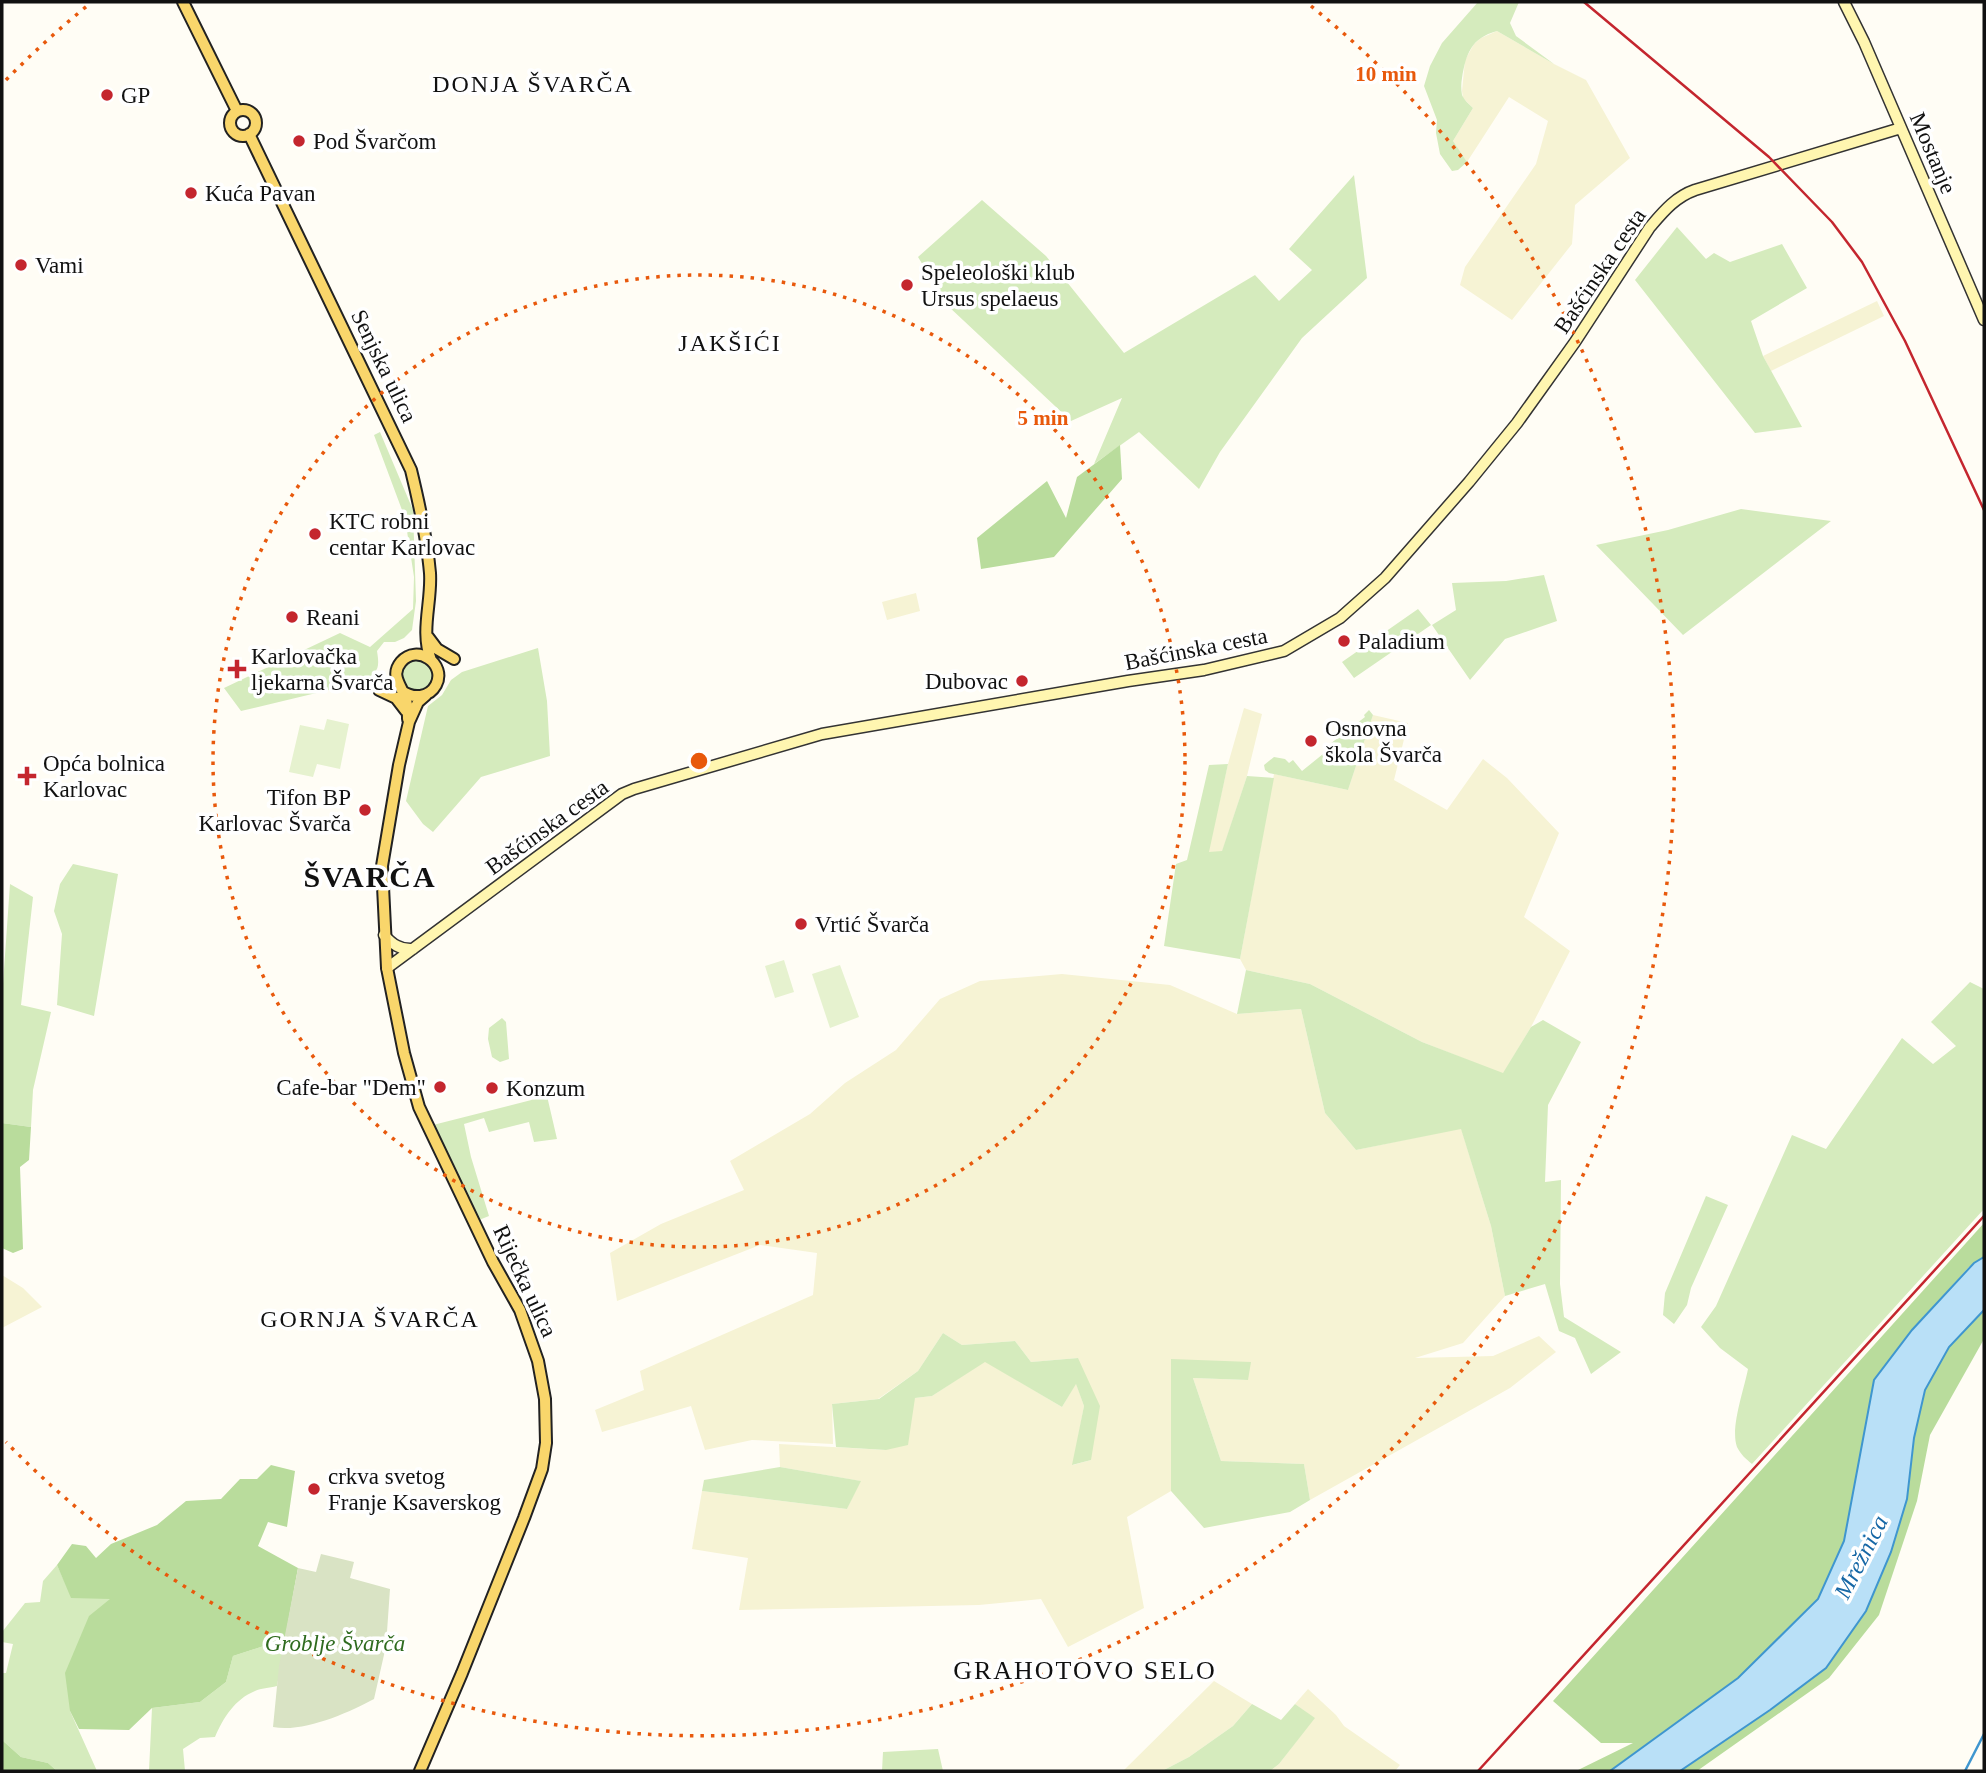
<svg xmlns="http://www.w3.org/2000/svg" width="1986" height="1773" font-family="'Times New Roman',serif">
<rect width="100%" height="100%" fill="#fffdf5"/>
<!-- farmland -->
<path fill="#f6f3d4" d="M 1497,31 L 1554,64 L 1586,80 L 1630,158 L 1575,205 L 1572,244 L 1512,320 L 1460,285 L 1465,267 L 1536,164 L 1548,121 L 1509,97 L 1467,162 L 1457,149 L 1453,141 L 1473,108 L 1463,98 L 1462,91 L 1465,60 L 1474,44 L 1481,38 Z
M 1877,301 L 1884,316 L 1771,371 L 1763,356 Z
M 916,593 L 920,611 L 887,620 L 882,602 Z
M 1244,708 L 1262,714 L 1247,776 L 1222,852 L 1208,852 L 1228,764 Z
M 1373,715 L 1408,723 L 1394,780 L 1447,810 L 1483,759 L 1507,778 L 1559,833 L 1524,917 L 1570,951 L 1531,1027 L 1503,1074 L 1422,1042 L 1310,984 L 1246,970 L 1240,959 L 1274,774 L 1348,790 Z
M 1062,974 L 1170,985 L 1237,1014 L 1301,1009 L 1325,1113 L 1356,1150 L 1461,1128 L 1491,1226 L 1505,1296 L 1463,1343 L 1415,1358 L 1493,1356 L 1539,1336 L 1556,1352 L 1510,1388 L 1310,1500 L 1304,1464 L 1221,1461 L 1193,1378 L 1248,1380 L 1171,1359 L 1171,1491 L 1127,1517 L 1144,1608 L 1068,1647 L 1041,1599 L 979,1605 L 739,1610 L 748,1558 L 692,1549 L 702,1491 L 847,1509 L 860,1481 L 780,1467 L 779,1444 L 886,1450 L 915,1398 L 932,1396 L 985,1361 L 1062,1407 L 1076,1383 L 1084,1406 L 1073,1465 L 1091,1460 L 1078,1358 L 1031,1362 L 1015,1341 L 962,1345 L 943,1333 L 918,1371 L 878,1399 L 832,1404 L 833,1444 L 752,1440 L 705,1450 L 691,1406 L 602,1432 L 595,1410 L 644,1390 L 640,1371 L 813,1295 L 817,1253 L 760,1245 L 617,1301 L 610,1253 L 661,1224 L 744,1190 L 730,1161 L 810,1114 L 845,1083 L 896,1050 L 940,999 L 980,981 Z
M 2,1275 L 23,1288 L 42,1307 L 2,1328 Z
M 1214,1681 L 1252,1704 L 1233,1726 L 1189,1757 L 1162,1771 L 1123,1771 Z
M 1308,1689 L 1336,1715 L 1344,1726 L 1400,1765 L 1395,1771 L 1270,1771 L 1279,1764 L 1314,1718 L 1295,1704 Z"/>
<!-- green -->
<path fill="#d5ebbd" d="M 1478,2 L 1519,2 L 1510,23 L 1516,36 L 1554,64 L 1497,31 C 1471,38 1466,54 1462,78 C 1461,83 1461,89 1462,95 C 1464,100 1469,104 1473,108 L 1453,141 L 1467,162 L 1458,170 L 1452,171 L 1440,154 L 1436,133 L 1437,120 L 1424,86 L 1430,66 L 1442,43 Z
M 1354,175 L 1367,278 L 1302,338 L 1220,452 L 1199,489 L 1139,432 L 1094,464 L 1122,398 L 1071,421 L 948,306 L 918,257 L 982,200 L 1046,256 L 1124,353 L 1255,275 L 1279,301 L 1312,270 L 1289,249 Z
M 1677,227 L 1706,259 L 1714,253 L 1730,262 L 1782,244 L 1807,288 L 1751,321 L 1763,356 L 1802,427 L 1755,433 L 1635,280 Z
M 380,432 L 413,510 L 416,601 L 412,630 L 404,638 L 395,642 L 384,642 L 377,651 C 380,669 378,672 362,682 L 241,711 L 224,688 L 340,633 L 370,647 L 413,609 L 414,577 L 405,518 L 374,435 Z
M 1741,509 L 1831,521 L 1683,635 L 1596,545 L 1668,530 Z
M 1544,575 L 1557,621 L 1505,639 L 1470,680 L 1432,625 L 1456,610 L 1452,583 L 1506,581 Z
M 1418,609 L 1431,625 L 1354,678 L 1342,662 Z
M 538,648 L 547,701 L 550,756 L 481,777 L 433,832 L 423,824 L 406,801 L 428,706 L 442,695 L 451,680 L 462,672 Z
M401 675a16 16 0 1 1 32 0a16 16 0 1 1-32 0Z
M 1369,710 L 1373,715 L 1348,790 L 1269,773 L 1265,770 L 1264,765 L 1274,757 L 1285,759 L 1289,763 L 1293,760 L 1302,771 L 1328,750 L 1326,747 L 1365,717 L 1364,715 Z
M 1228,764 L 1209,852 L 1222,851 L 1247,776 L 1274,778 L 1240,959 L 1164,946 L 1176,864 L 1187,860 L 1209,765 Z
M 73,864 L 118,874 L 94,1016 L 57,1005 L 62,934 L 54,911 L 60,884 Z
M 10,884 L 33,897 L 21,1005 L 51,1012 L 33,1090 L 31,1127 L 2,1123 L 2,998 Z
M 1246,970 L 1310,984 L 1422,1042 L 1503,1073 L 1531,1027 L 1543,1020 L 1581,1042 L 1548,1105 L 1545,1182 L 1561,1180 L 1560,1284 L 1564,1317 L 1621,1352 L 1591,1374 L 1575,1338 L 1559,1331 L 1545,1284 L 1505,1296 L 1491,1226 L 1461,1129 L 1356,1150 L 1325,1113 L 1301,1009 L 1237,1014 Z
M 1970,982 L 1984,989 L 1984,1209 L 1752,1464 C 1746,1459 1741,1455 1737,1447 C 1730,1428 1744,1390 1748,1369 L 1720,1348 L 1701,1327 L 1716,1306 L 1792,1135 L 1826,1149 L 1902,1038 L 1933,1064 L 1956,1046 L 1931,1022 Z
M 502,1018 L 506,1022 L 509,1059 L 500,1062 L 492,1057 L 488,1039 L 489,1028 Z
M 547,1096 L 557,1139 L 534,1142 L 529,1122 L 489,1132 L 484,1118 L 464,1124 L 471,1157 L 489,1216 L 474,1222 L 429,1126 Z
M 1706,1196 L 1728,1205 L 1691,1288 L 1687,1305 L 1674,1324 L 1663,1315 L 1665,1293 Z
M 943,1333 L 962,1345 L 1015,1341 L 1031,1362 L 1078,1358 L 1100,1406 L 1091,1460 L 1072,1465 L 1084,1406 L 1076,1384 L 1062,1407 L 985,1362 L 932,1396 L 915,1398 L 908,1445 L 886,1450 L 836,1447 L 832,1404 L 879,1399 L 918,1371 Z
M 1171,1359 L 1251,1362 L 1248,1380 L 1193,1378 L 1221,1461 L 1304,1464 L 1310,1500 L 1290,1512 L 1204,1528 L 1171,1491 Z
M 780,1467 L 861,1481 L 847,1509 L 702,1491 L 704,1480 Z
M 57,1565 L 72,1598 L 111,1598 L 70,1711 L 97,1771 L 57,1771 L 48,1763 L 21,1757 L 2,1740 L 2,1673 L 6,1673 L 13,1644 L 2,1642 L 2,1632 L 25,1603 L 40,1602 L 43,1581 Z
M 285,1639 L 277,1686 C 269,1688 261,1688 255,1691 C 235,1699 223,1718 215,1737 L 200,1738 L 183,1749 L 185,1771 L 149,1771 L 152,1708 L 200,1702 L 226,1682 L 233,1656 Z
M 1252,1704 L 1281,1720 L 1295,1704 L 1315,1718 L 1279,1764 L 1270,1771 L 1162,1771 L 1189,1757 L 1233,1726 Z
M 938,1749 L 943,1771 L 882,1771 L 883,1752 Z"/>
<!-- forest -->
<path fill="#b9dc9c" d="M 1120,445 L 1122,479 L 1054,557 L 981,569 L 977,538 L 1047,481 L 1066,518 L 1077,477 Z
M 2,1123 L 31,1127 L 29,1160 L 20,1167 L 23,1249 L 13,1253 L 2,1248 Z
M 1984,1223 L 1984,1257 L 1969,1267 L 1912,1330 L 1874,1380 L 1844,1541 L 1818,1599 L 1738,1678 L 1610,1771 L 1576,1771 L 1633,1743 L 1601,1743 L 1553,1701 Z
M 1984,1310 L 1984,1339 L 1930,1435 L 1917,1501 L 1879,1615 L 1829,1678 L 1697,1771 L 1680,1771 L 1770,1710 L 1826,1668 L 1866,1611 L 1891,1552 L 1907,1499 L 1914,1438 L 1925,1390 L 1949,1347 Z
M 271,1465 L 295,1471 L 287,1527 L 268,1522 L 258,1546 L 298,1568 L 285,1639 L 233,1656 L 226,1682 L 200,1702 L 152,1708 L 129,1730 L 79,1729 L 70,1711 L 65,1673 L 89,1616 L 110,1599 L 71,1598 L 57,1565 L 72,1544 L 86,1546 L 96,1558 L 111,1544 L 157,1525 L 186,1501 L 221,1499 L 240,1479 L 257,1479 Z
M 2,1740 L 21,1757 L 48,1763 L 57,1771 L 2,1771 Z"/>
<!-- cemetery -->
<path fill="#d9e3c4" d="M 321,1554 L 354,1562 L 350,1578 L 390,1589 L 386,1646 L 374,1699 C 348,1713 303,1733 273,1727 L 279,1666 L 298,1568 L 316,1572 Z"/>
<!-- pitch -->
<path fill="#e6f2cf" d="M 327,719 L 349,724 L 340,769 L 317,764 L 313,777 L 289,772 L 300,725 L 324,730 Z
M 784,960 L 794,992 L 775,998 L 765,966 Z
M 840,965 L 859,1017 L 830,1028 L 812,974 Z"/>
<!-- water -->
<path fill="#b9e0f7" stroke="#3f96cf" stroke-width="2" d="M 1984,1257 L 1984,1310 L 1949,1347 L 1925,1390 L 1914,1438 L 1907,1499 L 1891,1552 L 1866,1611 L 1826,1668 L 1770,1710 L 1680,1771 L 1610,1771 L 1738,1678 L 1818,1599 L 1844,1541 L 1874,1380 L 1912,1330 L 1974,1263 Z"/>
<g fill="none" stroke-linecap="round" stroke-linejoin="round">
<!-- stream -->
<path stroke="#3f96cf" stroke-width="2.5" d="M 1965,1771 L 1984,1734"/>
<!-- secondary casing -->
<g stroke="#333" stroke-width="13">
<path id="secondary" d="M 1844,2 L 1864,42 L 1984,320
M 384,935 C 392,944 400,950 413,949
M 387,968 L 622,794 L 634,789 L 822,734 L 1128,681 L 1204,670 L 1284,651 L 1340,618 L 1385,578 L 1469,482 L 1517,423 L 1575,342 L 1650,227 C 1663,212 1675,197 1695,190 L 1901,128"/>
</g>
<!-- primary casing -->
<g stroke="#222" stroke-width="14">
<path id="primary" d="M 183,2 L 237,111
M230 123a13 13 0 1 1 26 0a13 13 0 1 1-26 0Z
M 249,134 L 411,470 C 419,503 427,538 430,573 C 432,602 420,631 431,660
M 428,637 L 437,649 L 454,659
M 379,690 L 396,698 L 406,711
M 402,691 C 413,699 429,698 436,685 C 447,664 417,643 401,662 C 390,675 401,685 405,697 C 408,704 408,712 408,719
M 420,1771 L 462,1673 L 524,1518 L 542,1469 L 546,1443 L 545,1399 L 538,1361 L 520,1310 L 493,1262 L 419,1107 L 404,1053 L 387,968 L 382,866 L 399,765 L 409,722 L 418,702 L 426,695"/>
</g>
<!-- secondary -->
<use href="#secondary" stroke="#fff6b0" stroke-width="10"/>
<!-- primary -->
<use href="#primary" stroke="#f9d66b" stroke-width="10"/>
<!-- rail -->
<path stroke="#c4262e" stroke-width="2.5" d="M 1584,2 L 1769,157 L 1832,222 L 1862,262 L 1905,341 L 1984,510
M 1478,1771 L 1984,1216"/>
</g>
<!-- distance rings -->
<g fill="none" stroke="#e8590c" stroke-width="3.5" stroke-dasharray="3.5 7">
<circle cx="699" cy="761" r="486"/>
<path d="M6 80A972 972 0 0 1 87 6M1311 6A972 972 0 1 1 6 1442"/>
</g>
<!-- markers -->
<g fill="#c4262e" stroke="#fff" stroke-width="2.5">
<circle cx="107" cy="95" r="7"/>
<circle cx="299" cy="141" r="7"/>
<circle cx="191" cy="193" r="7"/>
<circle cx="21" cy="265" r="7"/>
<circle cx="907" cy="285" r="7"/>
<circle cx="315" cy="534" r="7"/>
<circle cx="292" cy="617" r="7"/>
<circle cx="1344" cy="641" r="7"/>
<path d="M233.5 658.5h7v7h7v7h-7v7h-7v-7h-7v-7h7z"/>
<circle cx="1022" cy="681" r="7"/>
<circle cx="1311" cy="741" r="7"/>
<path d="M23.5 765.5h7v7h7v7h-7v7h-7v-7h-7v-7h7z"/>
<circle cx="365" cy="810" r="7"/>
<circle cx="801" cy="924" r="7"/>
<circle cx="440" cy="1087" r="7"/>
<circle cx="492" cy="1088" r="7"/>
<circle cx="314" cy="1489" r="7"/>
</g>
<g text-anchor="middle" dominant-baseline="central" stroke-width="7" stroke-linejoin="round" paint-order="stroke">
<!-- poi labels -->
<g font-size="23" fill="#111" stroke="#fff" text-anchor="start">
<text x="121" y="95">GP</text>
<text x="313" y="141">Pod Švarčom</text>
<text x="205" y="193">Kuća Pavan</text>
<text x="35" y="265">Vami</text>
<text x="921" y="272">Speleološki klub<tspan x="921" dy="26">Ursus spelaeus</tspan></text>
<text x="329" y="521">KTC robni<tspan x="329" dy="26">centar Karlovac</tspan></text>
<text x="306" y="617">Reani</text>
<text x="1358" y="641">Paladium</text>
<text x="251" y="656">Karlovačka<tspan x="251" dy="26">ljekarna Švarča</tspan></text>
<text x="1008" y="681" text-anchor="end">Dubovac</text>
<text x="1325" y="728">Osnovna<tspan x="1325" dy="26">škola Švarča</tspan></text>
<text x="43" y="763">Opća bolnica<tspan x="43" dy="26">Karlovac</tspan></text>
<text x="351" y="797" text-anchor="end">Tifon BP<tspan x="351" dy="26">Karlovac Švarča</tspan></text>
<text x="815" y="924">Vrtić Švarča</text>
<text x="426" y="1087" text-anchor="end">Cafe-bar "Dem"</text>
<text x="506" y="1088">Konzum</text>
<text x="328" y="1476">crkva svetog<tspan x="328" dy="26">Franje Ksaverskog</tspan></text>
</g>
<!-- street labels -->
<g font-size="23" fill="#111" stroke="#fff">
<text transform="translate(1933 153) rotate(67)">Mostanje</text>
<text transform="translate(1600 271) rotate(-56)">Bašćinska cesta</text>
<text transform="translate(384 366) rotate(64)">Senjska ulica</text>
<text transform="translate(1196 649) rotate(-11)">Bašćinska cesta</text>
<text transform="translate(547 827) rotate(-36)">Bašćinska cesta</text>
<text transform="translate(525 1281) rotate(65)">Riječka ulica</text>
</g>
<!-- park labels -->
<g font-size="23" font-style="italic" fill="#2f6b1f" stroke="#fff">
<text x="335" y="1643">Groblje Švarča</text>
</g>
<!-- neighbourhood labels -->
<g font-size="24" letter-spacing="2" fill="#111" stroke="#fff">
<text x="533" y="84">DONJA ŠVARČA</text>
<text x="730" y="343">JAKŠIĆI</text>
<text x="370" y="1319">GORNJA ŠVARČA</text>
</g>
<!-- water labels -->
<g font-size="24" font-style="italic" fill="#1768a6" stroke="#fff">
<text transform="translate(1861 1557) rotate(-63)">Mrežnica</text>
</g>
<!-- quarter labels -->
<g font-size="26" letter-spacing="2" fill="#111" stroke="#fff">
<text x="1085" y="1670">GRAHOTOVO SELO</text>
</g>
<!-- district labels -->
<g font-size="30" font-weight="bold" letter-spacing="2" fill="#111" stroke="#fff">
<text x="370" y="876">ŠVARČA</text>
</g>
</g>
<circle cx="699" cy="761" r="10" fill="#e8590c" stroke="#fff" stroke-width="3.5"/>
<g font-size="21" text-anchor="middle" font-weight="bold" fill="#e8590c" stroke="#fff" stroke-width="7" stroke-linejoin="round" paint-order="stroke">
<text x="1386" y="81">10 min</text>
<text x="1043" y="425">5 min</text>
</g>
<!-- border -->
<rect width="1986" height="1773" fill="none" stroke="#111111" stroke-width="7"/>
</svg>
